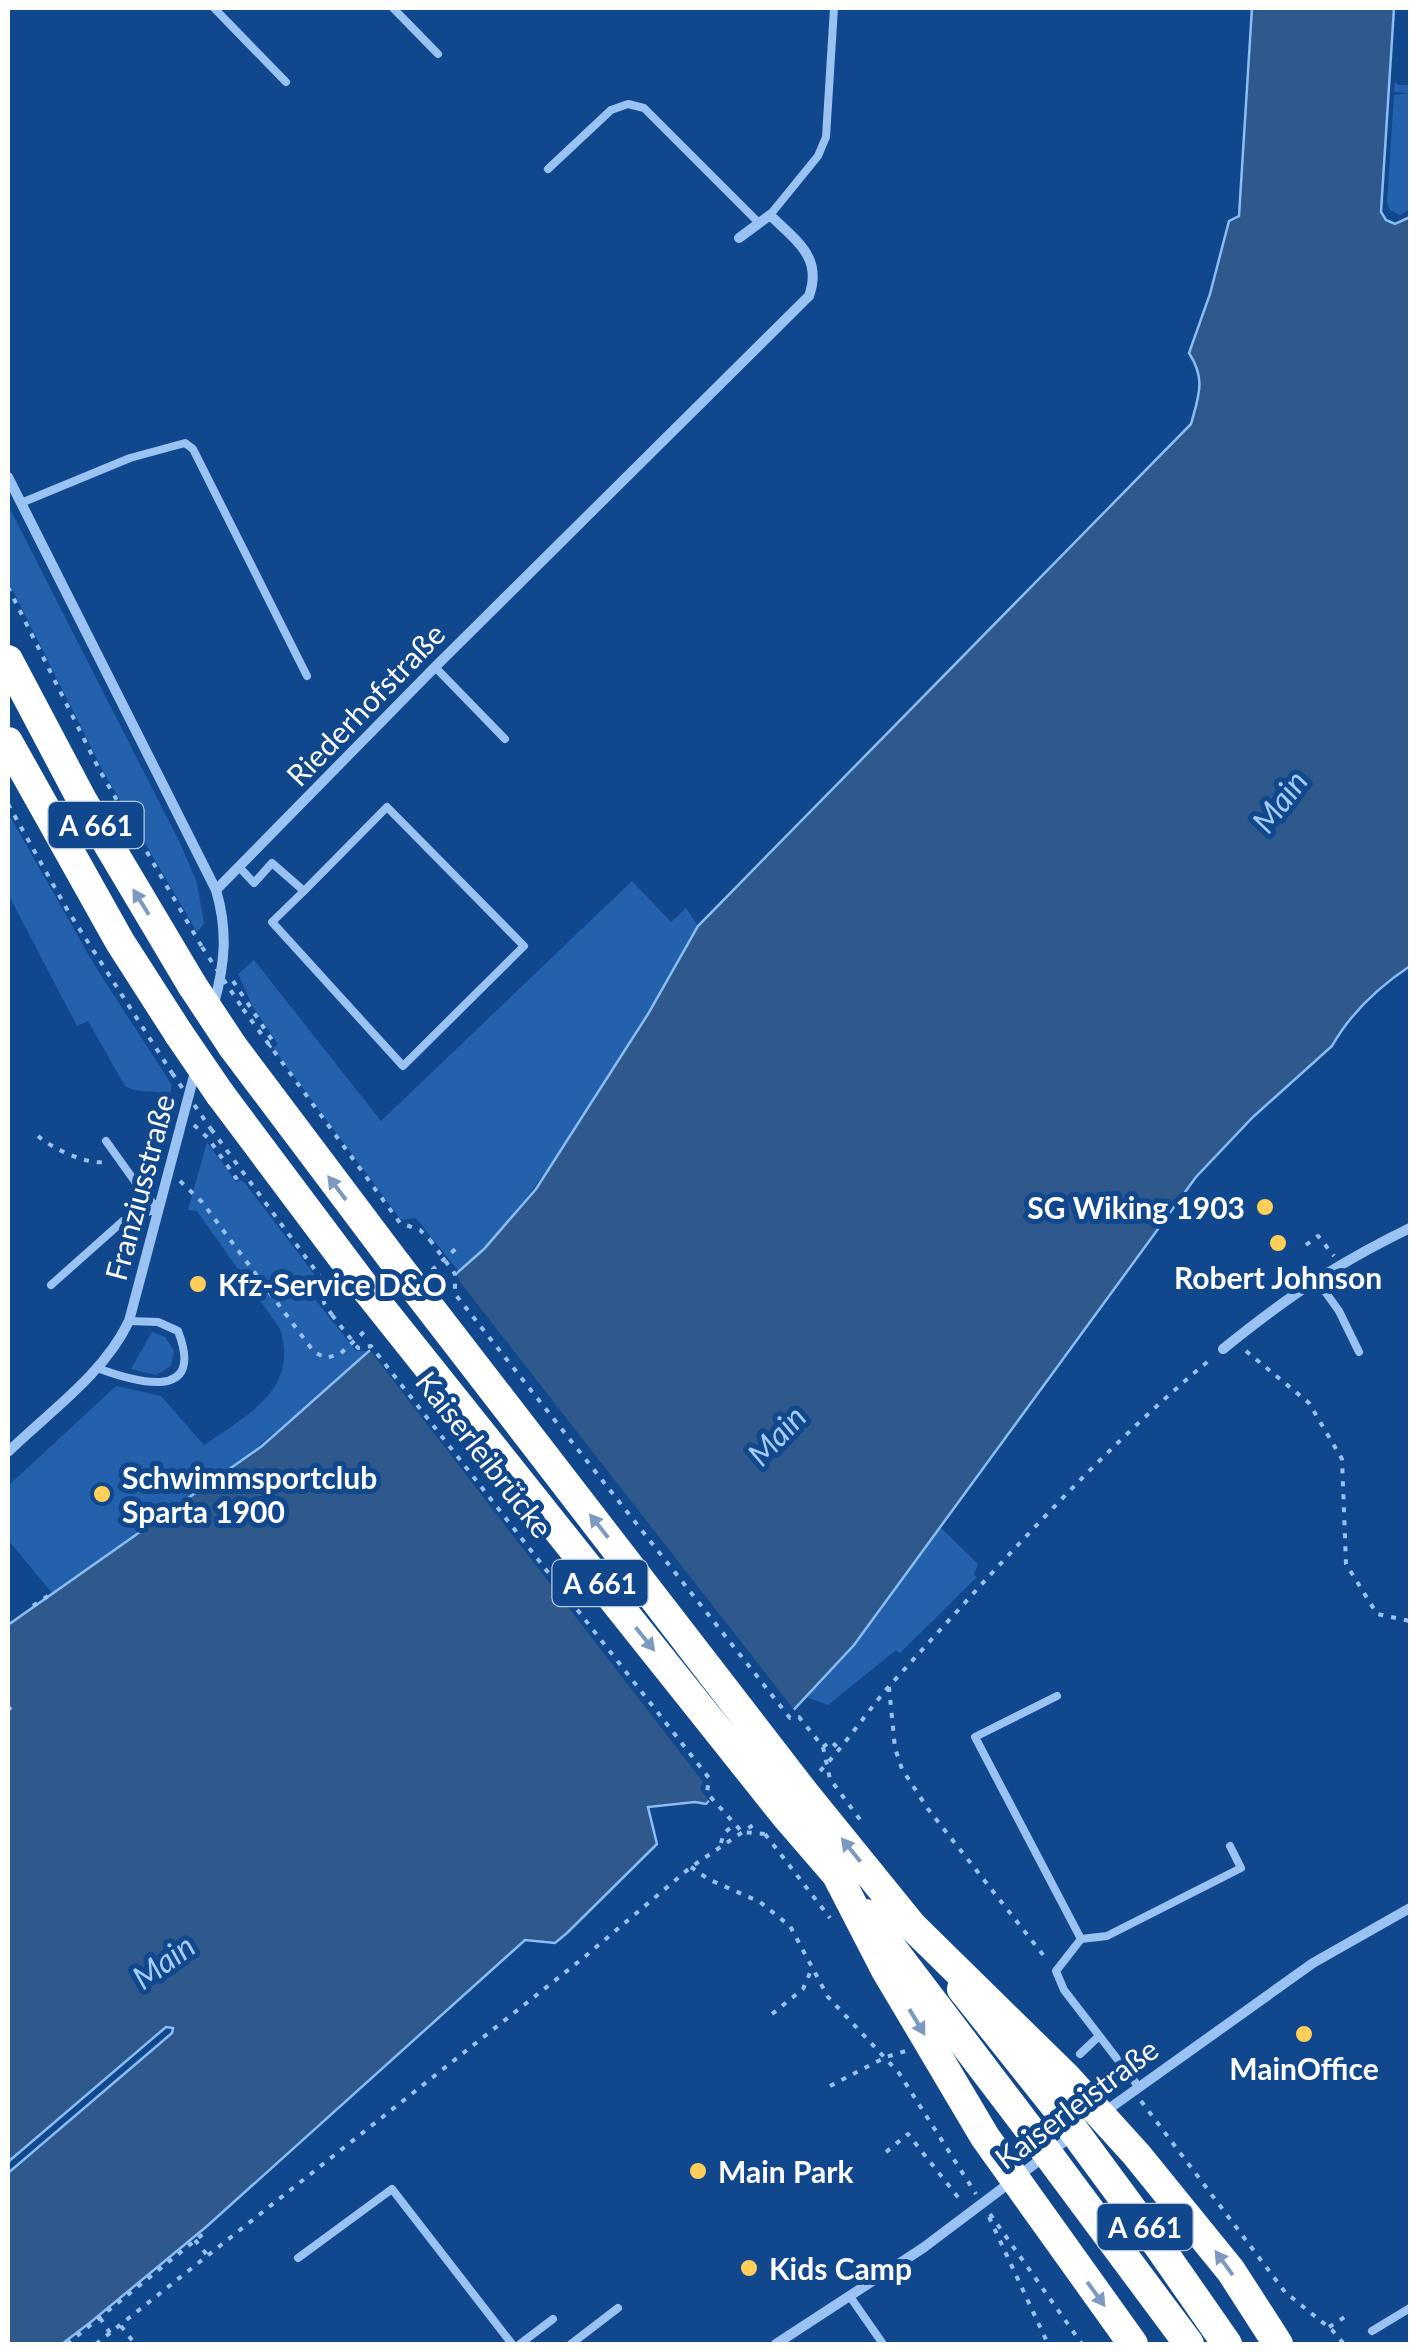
<svg xmlns="http://www.w3.org/2000/svg" width="1418" height="2352" font-family="Lato,sans-serif">
<rect width="100%" height="100%" fill="#11478d"/>
<!-- green -->
<path fill="#2361ac" d="M 1395,81 L 1398,85 L 1410,85 L 1410,209 L 1400,215 L 1390,210 L 1387,202 L 1394,95 L 1408,93 L 1394,92 Z
M 8,505 L 181,845 L 197,883 L 204,924 L 197,932 L 104,773 L 8,581 Z
M 8,813 L 95,966 L 172,1085 L 170,1094 C 153,1089 141,1095 125,1086 L 88,1021 L 77,1026 L 8,894 Z
M 632,881 L 671,922 L 686,908 L 698,926 C 664,986 628,1045 591,1103 C 551,1165 514,1222 459,1272 L 416,1218 L 401,1220 L 273,1048 L 278,1044 L 253,1007 L 238,974 L 254,960 L 381,1121 Z
M 207,1142 L 236,1182 L 240,1180 L 245,1183 L 320,1282 L 314,1298 L 356,1351 L 371,1351 L 224,1475 L 52,1593 L 8,1540 L 8,1486 L 116,1386 L 161,1396 L 204,1445 C 248,1414 299,1390 280,1329 L 197,1211 L 188,1210 Z
M 152,1332 L 165,1337 L 174,1351 L 171,1366 L 156,1375 L 131,1369 Z
M 940,1527 L 978,1564 L 974,1575 L 977,1577 L 900,1653 L 896,1650 L 828,1705 L 806,1697 L 854,1645 Z"/>
<!-- water -->
<path fill="#2f588c" stroke="#8bbdf5" stroke-width="2.5" d="M 1252,8 L 1394,8 L 1381,212 L 1386,220 L 1395,224 L 1410,217 L 1410,966 C 1380,986 1350,1014 1332,1046 L 1253,1117 L 1196,1177 L 854,1645 L 706,1804 L 695,1802 L 648,1807 L 657,1844 L 567,1933 L 555,1943 L 525,1940 L 206,2227 L 92,2321 L 62,2344 L 8,2344 L 8,2173 L 172,2033 L 173,2028 L 166,2027 L 8,2162 L 8,1625 L 262,1446 L 484,1249 L 536,1189 L 648,1014 L 698,926 L 1191,424 C 1199,395 1206,379 1189,353 L 1210,294 L 1229,221 L 1239,216 Z"/>
<!-- pier -->
<path fill="#11478d" d="M 455,1268 L 460,1282 L 795,1711 L 800,1711 L 712,1805 L 700,1789 L 703,1782 L 369,1349 L 365,1350 Z"/>
<g fill="none" stroke-linecap="round" stroke-linejoin="round">
<!-- path -->
<path stroke="#9ac2f2" stroke-width="4" stroke-dasharray="5 8" stroke-linecap="butt" d="M 8,587 L 100,771 L 202,947
M 8,804 L 68,911 L 172,1073
M 233,981 L 274,1043 L 269,1047
M 243,1009 L 400,1223 L 420,1230 L 430,1240
M 194,1125 L 208,1138 L 236,1178 L 243,1173
M 211,1129 L 324,1282 L 324,1303 L 332,1315
M 38,1136 C 53,1149 87,1165 106,1162
M 180,1181 L 202,1202 L 314,1352 L 326,1358 L 340,1354 L 366,1330
M 1306,1245 L 1318,1236 L 1334,1256
M 432,1270 L 460,1245
M 1246,1351 L 1309,1403 L 1342,1459 L 1346,1564 L 1377,1614 L 1410,1621
M 33,1606 L 48,1596
M 889,1687 L 895,1748 L 902,1769 L 928,1809 L 1048,1961
M 8,1710 L 11,1707
M 823,1747 L 831,1741 L 838,1748
M 820,1771 C 847,1743 867,1711 892,1683 C 994,1571 1096,1454 1212,1358
M 765,1834 L 830,1918
M 721,1843 L 724,1833 L 734,1825
M 691,1867 L 708,1879 L 760,1902 L 790,1926 L 828,1997 L 899,2073 L 976,2194
M 772,2014 L 803,1989 L 812,1968
M 830,2086 L 886,2057 L 906,2051
M 1141,2101 L 1285,2292 L 1332,2330 L 1344,2344
M 886,2152 L 908,2134 L 961,2201
M 990,2214 L 1082,2344
M 989,2217 L 1048,2344
M 195,2240 L 208,2256
M 100,2318 L 110,2333
M 121,2326 L 135,2344
M 1329,2327 L 1348,2315
M 67,2344 L 203,2234
M 96,2344 L 582,1959 L 691,1867 L 759,1821"/>
<!-- service -->
<path stroke="#9ac2f2" stroke-width="8" d="M 214,8 L 286,82
M 393,8 L 438,54
M 548,169 L 611,110 L 628,104 L 644,108 L 758,222
M 770,215 L 818,156 L 826,137 L 834,8
M 21,503 L 130,458 L 185,443 L 193,449 L 307,676
M 435,667 L 505,739
M 240,868 L 254,883 L 272,863 L 304,891 L 387,807 L 524,946 L 403,1066 L 272,922 L 304,891
M 1316,1279 L 1339,1311 L 1359,1352
M 51,1285 L 123,1221 L 159,1208 L 146,1197 L 106,1141
M 97,1368 C 135,1382 206,1403 178,1331 L 158,1322 L 129,1321
M 1057,1696 L 975,1737 L 1081,1939 L 1056,1971 L 1064,1990 L 1138,2086
M 1081,1939 L 1107,1936 L 1241,1868 L 1230,1846
M 1080,2054 L 1098,2037
M 298,2258 L 392,2189 L 512,2344
M 851,2298 L 883,2344
M 1372,2331 L 1410,2308
M 520,2344 L 553,2319
M 571,2344 L 618,2308"/>
<!-- minor -->
<path stroke="#9ac2f2" stroke-width="10" d="M 8,477 L 216,890 C 228,931 225,963 214,1004
M 216,890 L 435,667 L 809,296 C 823,257 796,241 770,215 L 739,238
M 1223,1349 C 1287,1297 1336,1264 1410,1228
M 8,1452 C 49,1412 104,1374 129,1321 L 196,1068
M 1103,2113 L 1313,1963 L 1410,1908
M 776,2344 L 923,2248 L 1073,2135"/>
<!-- motorway -->
<path stroke="#fff" stroke-width="30" d="M 8,660 L 82,800 L 192,985
M 8,742 L 120,942 L 179,1034
M 233,1047 L 397,1265
M 220,1094 L 366,1289
M 866,1914 L 1030,2130
M 962,1989 L 1060,2112"/>
<!-- path-bridge -->
<path stroke="#9ac2f2" stroke-width="4" stroke-dasharray="5 8" stroke-linecap="butt" d="M 202,947 L 243,1009
M 172,1073 L 211,1129
M 430,1240 L 455,1274 L 455,1294 L 790,1718 L 799,1717 L 823,1747 L 830,1779 L 864,1825
M 332,1315 L 358,1348 L 371,1346 L 709,1778 L 707,1793 L 742,1832 L 765,1834"/>
<!-- motorway-bridge -->
<path stroke="#fff" stroke-width="30" d="M 192,985 L 233,1047
M 179,1034 L 220,1094
M 397,1265 L 805,1794 L 912,1926 L 1067,2078 L 1136,2154 L 1231,2271 L 1278,2344
M 366,1289 L 786,1816 L 837,1875 L 886,1970 L 985,2137 L 1133,2344
M 1060,2112 L 1158,2245 L 1227,2344
M 1030,2130 L 1189,2344"/>
</g>
<!-- one-way arrows -->
<defs><path id="oneway-solid" d="M-6-.8H1V-3.2L6.5 0L1 3.2V.8H-6Z" transform="scale(2.5)"/></defs>
<g fill="#7c9ac0">
<use href="#oneway-solid" transform="translate(141 902) rotate(-122)"/>
<use href="#oneway-solid" transform="translate(337 1188) rotate(-127)"/>
<use href="#oneway-solid" transform="translate(599 1526) rotate(-128)"/>
<use href="#oneway-solid" transform="translate(645 1639) rotate(51)"/>
<use href="#oneway-solid" transform="translate(851 1850) rotate(-129)"/>
<use href="#oneway-solid" transform="translate(917 2022) rotate(59)"/>
<use href="#oneway-solid" transform="translate(1224 2263) rotate(-126)"/>
<use href="#oneway-solid" transform="translate(1096 2294) rotate(54)"/>
</g>
<!-- markers -->
<g fill="#ffcf5a" stroke="#11478d" stroke-width="4">
<circle cx="1265" cy="1207" r="10"/>
<circle cx="1278" cy="1243" r="10"/>
<circle cx="198" cy="1284" r="10"/>
<circle cx="102" cy="1494" r="10"/>
<circle cx="1304" cy="2034" r="10"/>
<circle cx="698" cy="2171" r="10"/>
<circle cx="749" cy="2268" r="10"/>
</g>
<g text-anchor="middle" dominant-baseline="central" stroke-width="10" stroke-linejoin="round" paint-order="stroke">
<!-- shield labels -->
<g fill="#11478d" stroke="#b8c8dd" stroke-width="2.5">
<rect x="48.5" y="802" width="95" height="46" rx="8"/>
<rect x="552.5" y="1560" width="95" height="46" rx="8"/>
<rect x="1097.5" y="2204" width="95" height="46" rx="8"/>
</g>
<g font-size="28" font-weight="bold" fill="#fff">
<text x="96" y="825">A 661</text>
<text x="600" y="1583">A 661</text>
<text x="1145" y="2227">A 661</text>
</g>
<!-- street labels -->
<g font-size="30" fill="#fff" stroke="#11478d">
<text transform="translate(365 704) rotate(-46)">Riederhofstraße</text>
<text transform="translate(139 1187) rotate(-75)">Franziusstraße</text>
<text transform="translate(485 1454) rotate(52)">Kaiserleibrücke</text>
<text transform="translate(1076 2103) rotate(-37)">Kaiserleistraße</text>
</g>
<!-- poi labels -->
<g font-size="30" font-weight="bold" fill="#fff" stroke="#11478d" text-anchor="start">
<text x="1245" y="1207" text-anchor="end">SG Wiking 1903</text>
<text x="1278" y="1277" text-anchor="middle">Robert Johnson</text>
<text x="218" y="1284">Kfz-Service D&amp;O</text>
<text x="122" y="1477">Schwimmsportclub<tspan x="122" dy="34">Sparta 1900</tspan></text>
<text x="1304" y="2068" text-anchor="middle">MainOffice</text>
<text x="718" y="2171">Main Park</text>
<text x="769" y="2268">Kids Camp</text>
</g>
<!-- water labels -->
<g font-size="32" font-style="italic" fill="#a6ccf9" stroke="#11478d">
<text transform="translate(1279 801) rotate(-53)">Main</text>
<text transform="translate(776 1435) rotate(-47)">Main</text>
<text transform="translate(163 1961) rotate(-36)">Main</text>
</g>
</g>
<!-- border -->
<rect width="1418" height="2352" fill="none" stroke="#ffffff" stroke-width="20"/>
</svg>
